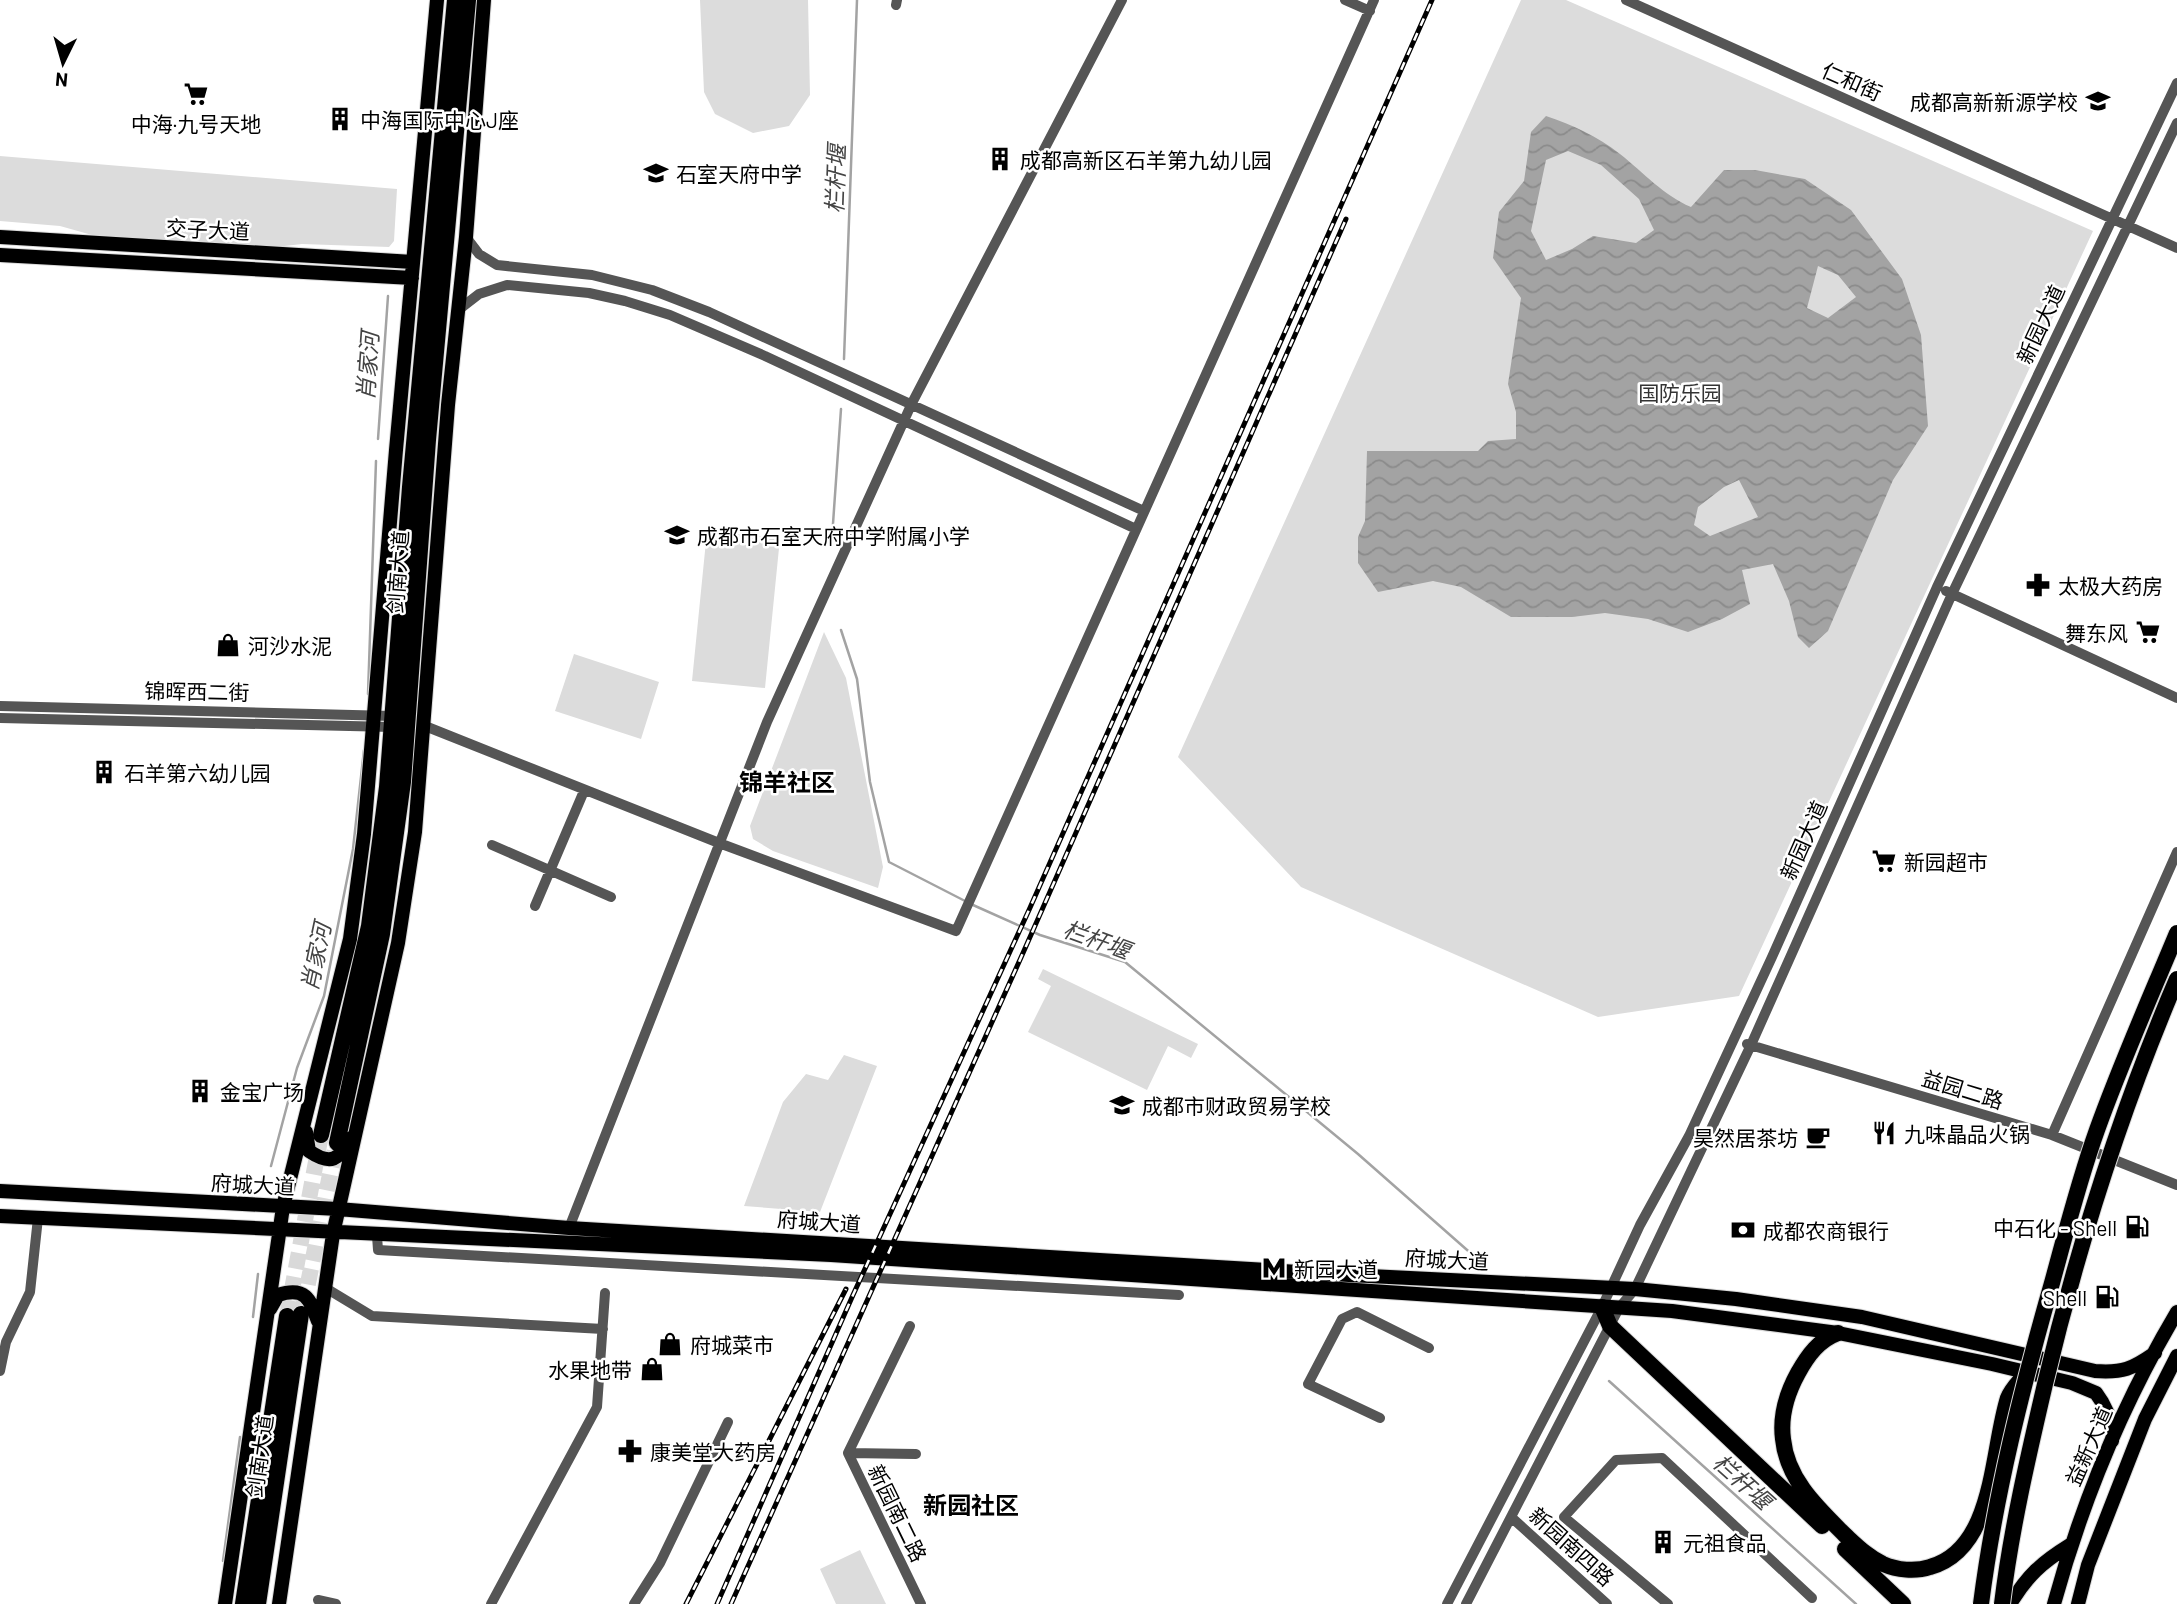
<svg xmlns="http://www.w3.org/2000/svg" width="2177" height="1604" font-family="Barlow,'Noto Sans SC',sans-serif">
<defs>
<pattern id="water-waves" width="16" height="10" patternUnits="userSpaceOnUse" patternTransform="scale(1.75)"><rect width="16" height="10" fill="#a3a3a3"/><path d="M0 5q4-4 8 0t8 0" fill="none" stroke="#8b8b8b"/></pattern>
</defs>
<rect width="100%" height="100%" fill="#fff"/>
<!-- green -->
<path fill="#dcdcdc" d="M 700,0 L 808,0 L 810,95 L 789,126 L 753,133 L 715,114 L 704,92 Z
M 1521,0 L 1566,0 L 2093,231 L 1739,996 L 1598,1017 L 1301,887 L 1178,757 Z
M 0,156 L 397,189 L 394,241 L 389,247 L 302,244 L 276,247 L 92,235 L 60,226 L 0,221 Z
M 707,531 L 780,538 L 765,688 L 692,681 Z
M 824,632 L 846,678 L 883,867 L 878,888 L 773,851 L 753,839 L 750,826 Z
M 574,654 L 659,682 L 641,739 L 555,711 Z
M 1043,969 L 1198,1044 L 1191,1058 L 1168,1046 L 1147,1090 L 1028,1032 L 1051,986 L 1038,979 Z
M 844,1055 L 877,1066 L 820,1212 L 744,1206 L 783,1102 L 806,1074 L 828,1080 Z
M 860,1550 L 886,1604 L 836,1604 L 820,1569 Z"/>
<!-- water -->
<path fill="url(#water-waves)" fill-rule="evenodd" d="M 1546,116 C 1573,125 1597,136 1620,154 C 1644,173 1663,195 1691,207 L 1724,170 L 1755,170 L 1805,179 L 1851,210 L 1902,279 L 1921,335 L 1928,426 L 1893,480 L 1828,631 L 1809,648 L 1798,637 L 1789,601 L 1773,564 L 1742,570 L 1750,604 L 1722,619 L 1688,632 L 1648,619 L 1605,613 L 1572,617 L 1511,617 L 1461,587 L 1433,581 L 1378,592 L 1358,563 L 1358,537 L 1365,521 L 1367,451 L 1478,451 L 1488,441 L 1516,439 L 1516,412 L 1508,384 L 1521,298 L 1493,258 L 1499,212 L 1524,181 L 1531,132 ZM 1568,151 L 1601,165 L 1639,199 L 1654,230 L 1636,243 L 1593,236 L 1572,249 L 1546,260 L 1531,231 L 1546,160 ZM 1818,266 L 1838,275 L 1856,297 L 1828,318 L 1807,308 ZM 1739,480 L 1758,517 L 1710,536 L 1694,525 L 1698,507 L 1724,487 Z"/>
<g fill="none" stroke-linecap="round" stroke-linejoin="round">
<!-- stream -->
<path stroke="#a3a3a3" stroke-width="2.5" d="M 844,359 L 857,0
M 378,439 L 388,296
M 832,538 L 841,409
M 841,630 L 857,679 L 870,782 L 889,862 L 967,902
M 368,694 L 376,461
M 973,905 L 1040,935 L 1125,962 L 1358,1154 L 1483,1264
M 271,1166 L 297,1068 L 324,996 L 353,849 L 364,750
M 253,1317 L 258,1274
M 1609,1381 L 1856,1604
M 223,1561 L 240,1437"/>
<!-- highway-tunnel -->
<path stroke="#d9d9d9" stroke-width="16" stroke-dasharray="16 8" stroke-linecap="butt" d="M 303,1308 L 336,1145
M 287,1316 L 321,1135"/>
<!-- major casing -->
<g stroke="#dbdbdb" stroke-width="16">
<path id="major" d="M 0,237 L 413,262
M 0,255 L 412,278
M 306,1132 L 309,1151 C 331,1166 339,1160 351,1138
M 0,1191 L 338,1209 L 569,1228 L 1349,1275 L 1635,1289 L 1736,1299 L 1862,1317 L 2095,1371 C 2123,1373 2132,1369 2155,1353
M 0,1216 L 831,1255 L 1672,1311 L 1838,1333 L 1992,1364 L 2072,1383 L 2096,1393 L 2102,1402 L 2110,1418 L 2113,1431 L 2112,1441
M 270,1309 L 278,1295 C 305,1286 310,1299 318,1321
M 225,1604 L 283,1207 L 350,939 L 364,834 L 396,450 L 437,0
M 279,1604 L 333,1234 L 398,943 L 415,832 L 448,405 L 466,237 L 484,0
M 2010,1604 C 2028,1575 2041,1563 2070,1545
M 2054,1604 C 2082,1502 2123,1403 2177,1312
M 2078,1604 L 2088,1565 L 2145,1419 L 2177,1356"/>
</g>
<!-- highway casing -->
<g stroke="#dbdbdb" stroke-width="18">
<path id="highway" d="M 321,1135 L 369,926 L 387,787 L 410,487 L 455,0
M 337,1143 L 382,934 L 403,782 L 428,440 L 468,0
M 1602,1307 L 1610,1326 L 1822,1526
M 1838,1333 C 1819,1340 1808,1355 1798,1373 C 1787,1393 1780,1416 1783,1439 C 1787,1480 1818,1508 1845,1535 C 1857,1546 1868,1557 1883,1564 C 1897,1570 1915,1572 1930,1567 C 1995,1549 1991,1452 2008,1398 C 2011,1389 2021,1380 2027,1372
M 1845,1549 L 1903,1604
M 243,1604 L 287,1316
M 258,1604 L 301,1314"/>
</g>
<!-- minor -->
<path stroke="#555" stroke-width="10" d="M 1345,0 L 1370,11
M 1626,0 L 2177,248
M 896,5 L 897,0
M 466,237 L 479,254 L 497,265 L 592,275 L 652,290 L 709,312 L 1144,511
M 457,311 L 479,294 L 507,285 L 589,293 L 625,301 L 670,315 L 765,356 L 1136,529
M 1946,591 L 2177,698
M 0,706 L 392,716
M 0,718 L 392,727
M 425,726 L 719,843 L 956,931 L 1374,0
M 492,845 L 611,897
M 535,906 L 584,791
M 1747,1044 L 2052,1135 L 2177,1185
M 2052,1135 L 2177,852
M 569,1228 L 767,722 L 912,403 L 1122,0
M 377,1236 L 378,1250 L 1179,1295
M 324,1287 L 372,1316 L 603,1329
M 910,1326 L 848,1453 L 921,1604
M 0,1371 L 6,1342 L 30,1292 L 38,1218
M 1380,1418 L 1308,1384 L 1342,1319 L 1357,1312 L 1429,1348
M 848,1453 L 916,1454
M 1511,1517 L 1607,1604
M 318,1600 L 336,1604
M 491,1604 L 597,1407 L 605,1293
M 634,1604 L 660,1563 L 728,1422
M 1447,1604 L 1602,1307 L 1640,1225 L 1689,1136 L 1772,957 L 1937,587 L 2177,83
M 1466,1604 L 1619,1308 L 1635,1289 L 1751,1045 L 1952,594 L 2177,123
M 1668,1604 L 1564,1517 L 1616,1460 L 1662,1458 L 1812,1598"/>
<!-- major -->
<use href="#major" stroke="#000" stroke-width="14"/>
<!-- highway -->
<use href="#highway" stroke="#000" stroke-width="16"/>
<!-- rail casing -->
<g stroke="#000" stroke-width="5">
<path id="rail" d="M 686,1604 L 846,1289
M 717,1604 L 853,1295 L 1029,910 L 1432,0
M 731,1604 L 1023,953 L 1346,219"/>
</g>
<!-- rail -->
<use href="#rail" stroke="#fff" stroke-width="2.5" stroke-dasharray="8" stroke-linecap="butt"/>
<!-- highway-bridge casing -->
<g stroke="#dbdbdb" stroke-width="18" stroke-linecap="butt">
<path id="highway-bridge" d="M 1981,1604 C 1995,1495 2022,1388 2052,1283 C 2066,1232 2079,1180 2097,1130 C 2121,1063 2150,998 2177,933
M 2002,1604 C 2011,1530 2028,1457 2045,1384 C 2078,1246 2121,1110 2177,979"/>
</g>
<!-- highway-bridge -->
<use href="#highway-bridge" stroke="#000" stroke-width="16"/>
</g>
<!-- icons -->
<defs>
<g id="supermarket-bare" transform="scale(1.89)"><path d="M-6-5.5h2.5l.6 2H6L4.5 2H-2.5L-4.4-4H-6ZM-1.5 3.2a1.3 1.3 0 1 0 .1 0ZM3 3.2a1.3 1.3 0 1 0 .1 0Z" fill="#000" stroke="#fff" stroke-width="2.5" paint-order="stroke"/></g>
<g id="school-bare" transform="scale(1.89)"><path d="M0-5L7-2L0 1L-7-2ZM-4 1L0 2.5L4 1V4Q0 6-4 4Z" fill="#000" stroke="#fff" stroke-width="2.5" paint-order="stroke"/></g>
<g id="building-bare" transform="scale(1.89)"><path d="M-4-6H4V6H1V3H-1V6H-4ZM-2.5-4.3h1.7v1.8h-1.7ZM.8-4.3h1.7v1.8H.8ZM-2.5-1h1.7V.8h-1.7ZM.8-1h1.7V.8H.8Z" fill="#000" stroke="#fff" stroke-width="2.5" paint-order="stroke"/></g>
<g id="pharmacy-bare" transform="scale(1.89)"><path d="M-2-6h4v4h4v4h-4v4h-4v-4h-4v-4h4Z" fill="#000" stroke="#fff" stroke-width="2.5" paint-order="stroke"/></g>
<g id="shop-bare" transform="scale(1.89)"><path d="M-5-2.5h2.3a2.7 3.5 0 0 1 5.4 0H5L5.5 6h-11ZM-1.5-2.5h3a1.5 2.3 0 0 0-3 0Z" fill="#000" stroke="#fff" stroke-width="2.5" paint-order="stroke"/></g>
<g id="restaurant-bare" transform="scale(1.89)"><path d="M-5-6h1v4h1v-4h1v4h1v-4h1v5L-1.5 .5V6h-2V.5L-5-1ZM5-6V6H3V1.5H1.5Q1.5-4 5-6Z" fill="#000" stroke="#fff" stroke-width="2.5" paint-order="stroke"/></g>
<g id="cafe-bare" transform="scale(1.89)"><path d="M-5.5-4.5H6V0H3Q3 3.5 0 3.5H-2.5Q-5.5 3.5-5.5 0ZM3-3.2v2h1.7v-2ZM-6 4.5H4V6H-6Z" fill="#000" stroke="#fff" stroke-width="2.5" paint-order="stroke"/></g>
<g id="fuel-bare" transform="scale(1.89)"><path d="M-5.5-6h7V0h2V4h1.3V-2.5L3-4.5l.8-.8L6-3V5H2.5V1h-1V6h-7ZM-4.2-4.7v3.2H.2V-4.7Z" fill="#000" stroke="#fff" stroke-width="2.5" paint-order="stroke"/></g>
<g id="bank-bare" transform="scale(1.89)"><path d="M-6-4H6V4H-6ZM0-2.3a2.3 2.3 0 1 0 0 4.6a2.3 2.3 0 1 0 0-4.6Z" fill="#000" stroke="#fff" stroke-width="2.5" paint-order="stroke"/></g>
<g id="metro-bare" transform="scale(1.89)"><path d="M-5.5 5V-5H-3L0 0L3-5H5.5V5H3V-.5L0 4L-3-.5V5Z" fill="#000" stroke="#fff" stroke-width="2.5" paint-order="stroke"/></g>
</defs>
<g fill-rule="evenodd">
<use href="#supermarket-bare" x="196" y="94"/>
<use href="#school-bare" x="2098" y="101"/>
<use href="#building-bare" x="340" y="119"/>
<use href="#building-bare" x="1000" y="159"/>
<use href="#school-bare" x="656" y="173"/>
<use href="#school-bare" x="677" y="535"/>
<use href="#pharmacy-bare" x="2038" y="585"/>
<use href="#supermarket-bare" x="2148" y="632"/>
<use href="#shop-bare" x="228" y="645"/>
<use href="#building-bare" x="104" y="772"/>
<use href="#supermarket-bare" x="1884" y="861"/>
<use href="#building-bare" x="200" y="1091"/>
<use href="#school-bare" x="1122" y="1105"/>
<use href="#restaurant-bare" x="1884" y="1133"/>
<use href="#cafe-bare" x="1818" y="1137"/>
<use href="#fuel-bare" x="2137" y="1227"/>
<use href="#bank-bare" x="1743" y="1230"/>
<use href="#metro-bare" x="1274" y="1268"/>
<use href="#fuel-bare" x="2107" y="1297"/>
<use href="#shop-bare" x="670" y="1344"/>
<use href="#shop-bare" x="652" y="1369"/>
<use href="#pharmacy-bare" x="630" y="1451"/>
<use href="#building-bare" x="1663" y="1542"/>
</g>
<g text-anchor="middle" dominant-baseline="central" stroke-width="5" stroke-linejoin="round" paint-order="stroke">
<!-- street labels -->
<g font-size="21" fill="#000" stroke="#fff">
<text transform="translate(1852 81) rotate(24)">仁和街</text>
<text transform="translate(208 229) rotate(3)">交子大道</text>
<text transform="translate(2040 324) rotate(-65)">新园大道</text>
<text transform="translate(397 572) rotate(-86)">剑南大道</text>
<text transform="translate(197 691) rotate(1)">锦晖西二街</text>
<text transform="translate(1803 840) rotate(-66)">新园大道</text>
<text transform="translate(1963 1089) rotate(17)">益园二路</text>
<text transform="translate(253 1184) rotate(3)">府城大道</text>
<text transform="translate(819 1221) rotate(4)">府城大道</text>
<text transform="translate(1447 1259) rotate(3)">府城大道</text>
<text transform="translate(2088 1446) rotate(-66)">益新大道</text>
<text transform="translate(259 1456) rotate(-82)">剑南大道</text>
<text transform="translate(898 1513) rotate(64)">新园南二路</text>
<text transform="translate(1572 1546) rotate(42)">新园南四路</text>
</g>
<!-- poi labels -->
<g font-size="21" fill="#000" stroke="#fff" text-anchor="start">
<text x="2078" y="101" text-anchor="end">成都高新新源学校</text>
<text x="360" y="119">中海国际中心J座</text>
<text x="196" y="123" text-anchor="middle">中海·九号天地</text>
<text x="1020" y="159">成都高新区石羊第九幼儿园</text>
<text x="676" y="173">石室天府中学</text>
<text x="697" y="535">成都市石室天府中学附属小学</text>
<text x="2058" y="585">太极大药房</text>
<text x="2128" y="632" text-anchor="end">舞东风</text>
<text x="248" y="645">河沙水泥</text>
<text x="124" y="772">石羊第六幼儿园</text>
<text x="1904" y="861">新园超市</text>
<text x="220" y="1091">金宝广场</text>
<text x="1142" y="1105">成都市财政贸易学校</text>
<text x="1904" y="1133">九味晶品火锅</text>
<text x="1798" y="1137" text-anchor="end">昊然居茶坊</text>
<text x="2117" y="1227" text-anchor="end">中石化 - Shell</text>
<text x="1763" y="1230">成都农商银行</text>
<text x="1294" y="1268">新园大道</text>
<text x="2087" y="1297" text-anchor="end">Shell</text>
<text x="690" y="1344">府城菜市</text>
<text x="632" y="1369" text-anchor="end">水果地带</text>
<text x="650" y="1451">康美堂大药房</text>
<text x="1683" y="1542">元祖食品</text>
</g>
<!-- park labels -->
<g font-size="21" fill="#333" stroke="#fff">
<text x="1680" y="392">国防乐园</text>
</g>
<!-- water labels -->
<g font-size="23" font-style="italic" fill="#444" stroke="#fff">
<text transform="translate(835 179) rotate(-88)">栏杆堰</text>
<text transform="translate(367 366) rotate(-86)">肖家河</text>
<text transform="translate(1097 939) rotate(20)">栏杆堰</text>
<text transform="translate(315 957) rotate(-78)">肖家河</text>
<text transform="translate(1743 1481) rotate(42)">栏杆堰</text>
</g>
<!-- quarter labels -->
<g font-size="24" font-weight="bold" fill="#000" stroke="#fff">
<text x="787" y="781">锦羊社区</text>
<text x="971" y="1504">新园社区</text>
</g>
</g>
<!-- north arrow -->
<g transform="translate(63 63) rotate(185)" stroke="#ffffff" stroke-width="5" paint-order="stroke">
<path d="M0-5L12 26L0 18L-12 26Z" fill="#000000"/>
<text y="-10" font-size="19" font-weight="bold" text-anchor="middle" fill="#000000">N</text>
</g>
</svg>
